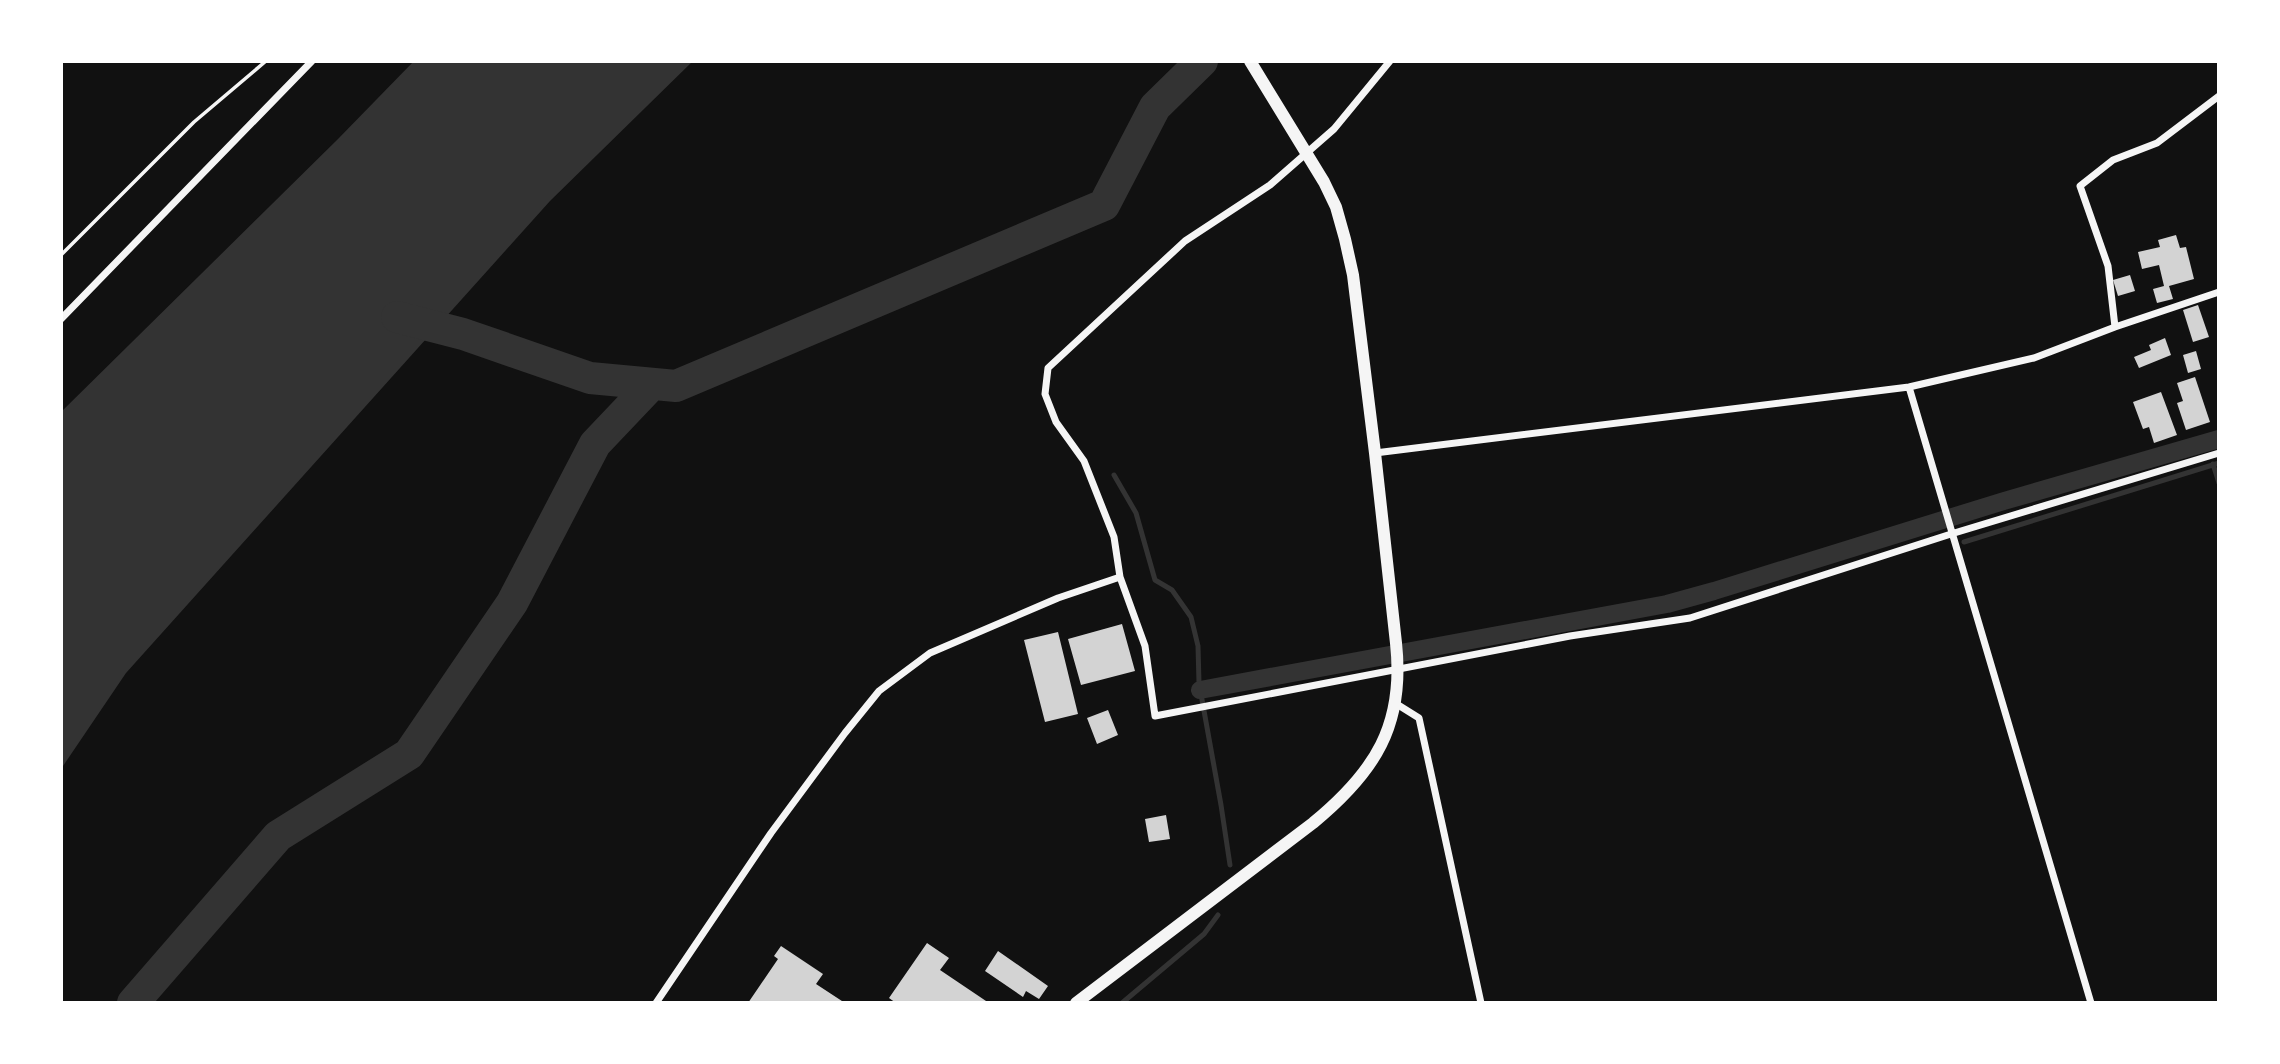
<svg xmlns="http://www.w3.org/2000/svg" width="2280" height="1064" font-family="'Open Sans',sans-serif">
<rect width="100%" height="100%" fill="#111"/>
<!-- water -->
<path fill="#333" d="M 414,61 L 693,61 L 550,201 L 126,673 L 61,769 L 61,412 L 338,139 Z"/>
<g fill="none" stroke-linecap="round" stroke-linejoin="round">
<!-- stream -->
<path stroke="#333" stroke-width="5" d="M 2213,464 L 2219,483
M 1114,475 L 1136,513 L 1155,580 L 1172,590 L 1191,617 L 1198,646 L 1199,683 L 1221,805 L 1230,865
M 1964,542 L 2219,463
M 1122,1003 L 1204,934 L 1218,915"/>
<!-- canal -->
<path stroke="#333" stroke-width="18" d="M 1200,690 L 1667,604 L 1714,591 L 2004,501 L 2219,439"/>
<!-- river -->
<path stroke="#333" stroke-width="32" d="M 397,317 L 463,334 L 590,378 L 676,386 L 1104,205 L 1155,107 L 1202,61
M 133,1003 L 278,836 L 409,754 L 512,603 L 595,444 L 652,384"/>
</g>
<!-- building -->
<path fill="#d3d3d3" d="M 2176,235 L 2180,248 L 2186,247 L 2194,279 L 2169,286 L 2173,299 L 2157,303 L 2153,289 L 2164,286 L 2159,265 L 2142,269 L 2138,252 L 2160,247 L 2158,240 Z
M 2130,275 L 2135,291 L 2118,296 L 2113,280 Z
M 2198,305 L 2209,337 L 2193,342 L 2183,310 Z
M 2165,338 L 2171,355 L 2139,368 L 2134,357 L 2151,350 L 2149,345 Z
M 2196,351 L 2201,369 L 2188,373 L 2183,355 Z
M 2195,377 L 2210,422 L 2186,430 L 2177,403 L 2183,401 L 2177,383 Z
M 2161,392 L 2177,435 L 2154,443 L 2149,427 L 2143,429 L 2133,402 Z
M 1122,624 L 1135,671 L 1081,685 L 1068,639 Z
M 1058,632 L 1078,714 L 1045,722 L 1024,640 Z
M 1108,710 L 1118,735 L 1097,744 L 1087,718 Z
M 1166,815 L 1170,839 L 1149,842 L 1145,819 Z
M 927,943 L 949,958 L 940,970 L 989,1003 L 896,1003 L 889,998 Z
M 781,946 L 823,974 L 816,984 L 845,1003 L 748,1003 L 778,959 L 774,956 Z
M 998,951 L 1048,986 L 1039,999 L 1026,991 L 1023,997 L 985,971 Z"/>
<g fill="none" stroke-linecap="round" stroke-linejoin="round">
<!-- path -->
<path stroke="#f5f5f5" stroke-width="3.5" d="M 61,255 L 194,122 L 266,61"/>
<!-- minor -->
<path stroke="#f5f5f5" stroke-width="7" d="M 1390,61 L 1334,129 L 1270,185 L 1185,241 L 1048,368 L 1045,394 L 1056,422 L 1084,461 L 1114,537 L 1120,577 L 1145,646 L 1155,716 L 1570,636 L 1690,618 L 1951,534 L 2219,453
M 61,319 L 312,61
M 2115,327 L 2108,266 L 2080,186 L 2113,160 L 2157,143 L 2219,96
M 1909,387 L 2091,1003
M 1375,453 L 1909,387 L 2034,358 L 2115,327 L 2219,292
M 1395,703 L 1419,718 L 1481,1003
M 656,1003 L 771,833 L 845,733 L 879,691 L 930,653 L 1058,598 L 1120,577"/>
<!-- tertiary -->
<path stroke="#f5f5f5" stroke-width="12" d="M 1076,1003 L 1313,823 C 1375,772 1405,725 1396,643 L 1375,453 L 1353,275 L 1345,239 L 1336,207 L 1324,182 L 1250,61"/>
</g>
<!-- border -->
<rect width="2280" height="1064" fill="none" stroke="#ffffff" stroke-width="126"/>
</svg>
